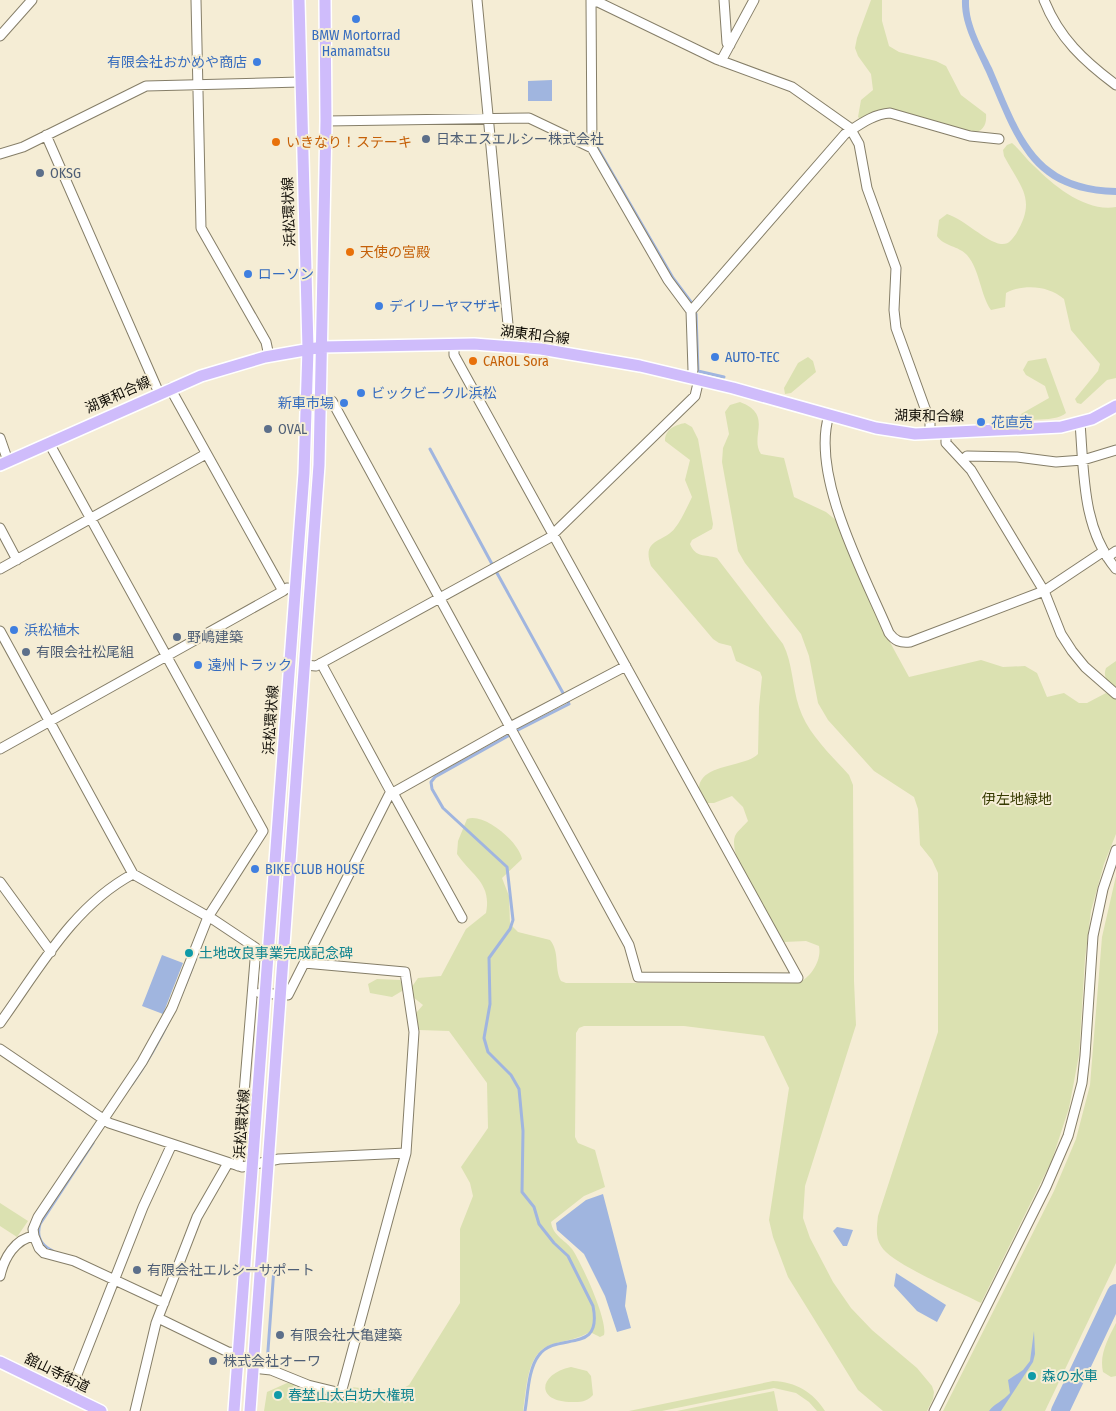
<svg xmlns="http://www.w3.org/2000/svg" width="1116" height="1411" font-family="'Fira Sans Condensed','Noto Sans JP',sans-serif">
<rect width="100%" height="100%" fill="#f5edd5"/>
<!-- green -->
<path fill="#dbe1b1" d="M 871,0 L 882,0 L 882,21 L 889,46 L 899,52 L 936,61 L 946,66 L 961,95 L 986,114 C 987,125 983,132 972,133 L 897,111 L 860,119 L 858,117 L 861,100 L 873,90 L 871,74 L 858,56 L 855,48 L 857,38 Z
M 1012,143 C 1020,150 1026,159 1034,166 C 1055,187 1086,212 1116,207 L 1116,378 L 1107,380 L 1081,404 L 1077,403 L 1075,399 L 1098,371 L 1100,364 L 1071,330 L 1064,299 C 1048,285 1023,284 1006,293 L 1005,307 L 991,310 C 980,294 980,270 967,255 C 959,246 943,246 937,236 L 939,220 L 947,214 C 964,219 986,242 1001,244 C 1009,245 1012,239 1016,234 C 1037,199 1021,188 1004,156 L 1003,150 L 1007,145 Z
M 808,357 L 813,361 L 816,372 L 791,393 L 785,394 L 784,388 L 798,363 Z
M 1046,358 L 1066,413 C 1058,421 1031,420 1020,419 L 1021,414 L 1049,398 L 1045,386 L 1026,375 L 1023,370 L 1028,361 Z
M 740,402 C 774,415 749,436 761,454 L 784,458 L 794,497 L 826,512 L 837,521 L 886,635 L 909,677 L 981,660 L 1003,667 L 1025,666 L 1037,673 L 1047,697 L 1064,693 L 1079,703 L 1087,703 L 1106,693 L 1116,699 L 1116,834 L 1104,864 L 1091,911 L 1085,959 L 1079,1055 L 1069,1108 L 1052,1160 L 981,1303 C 960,1292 891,1264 881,1246 C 875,1237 877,1226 878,1216 L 938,1032 L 938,873 L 932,860 L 920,845 L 918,809 L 914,797 L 874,771 L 828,720 L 818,703 L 809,656 L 801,634 L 745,563 L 738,551 L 722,462 L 723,448 L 729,434 L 725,412 L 730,405 Z
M 685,423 L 692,427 L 698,439 L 713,524 L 712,529 L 692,540 L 690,544 C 696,558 704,554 717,558 L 783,644 C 793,664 792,686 799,707 C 807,733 831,755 849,775 L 853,785 L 854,981 L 856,1025 L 805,1186 L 803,1218 L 810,1238 L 833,1282 L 851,1308 L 872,1330 L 917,1368 L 932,1386 L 934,1392 L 933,1399 L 927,1411 L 883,1411 L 858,1390 L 788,1277 L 773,1237 L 769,1220 L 789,1088 L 764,1036 L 684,1026 L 584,1026 L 579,1028 L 576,1033 L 575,1137 L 578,1143 L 595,1150 L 605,1187 L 584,1196 L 551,1222 C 553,1236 564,1239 572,1249 C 581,1262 608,1320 604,1335 L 600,1337 L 590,1332 C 578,1339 567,1340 553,1344 C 526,1351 527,1388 523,1411 L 264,1411 L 267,1392 L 287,1383 L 345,1390 L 351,1387 L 396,1392 L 409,1385 L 460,1303 L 460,1229 L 473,1196 L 470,1183 L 461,1167 L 488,1128 L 487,1083 L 449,1031 L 419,1030 L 416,1013 L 423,1005 L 413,997 L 411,988 L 418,978 L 441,976 L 466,929 L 486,913 C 492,883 472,876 457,854 L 458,841 L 467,819 C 484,812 519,842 522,859 L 502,878 L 509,896 L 510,924 L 518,932 L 550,940 C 560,952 554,968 561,981 L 566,983 L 798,983 C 811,978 822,960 819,946 L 806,941 L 784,942 L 779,936 C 768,916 727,857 735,836 C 738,830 744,826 748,821 L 743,807 L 732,796 L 714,803 L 707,803 L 699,791 C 697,763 745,768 758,754 L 759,707 L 762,677 L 760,672 L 736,661 L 731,646 L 719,643 L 713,639 L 651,566 C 641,538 664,543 675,528 C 682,519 687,507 692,497 L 685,480 L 690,460 L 665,441 C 665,429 675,425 685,423 Z
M 1116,661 L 1116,689 C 1109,683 1102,678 1106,668 Z
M 1116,876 L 1116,1263 L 1045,1411 L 943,1411 L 1054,1191 L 1076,1139 L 1090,1085 L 1102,937 Z
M 377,979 L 400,980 L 403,986 L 402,991 L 392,997 L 370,993 L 368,984 Z
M 0,1203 L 28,1221 L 17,1237 L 0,1226 Z
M 1116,1323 L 1116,1376 L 1111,1377 L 1103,1372 C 1099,1354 1108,1339 1116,1323 Z
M 571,1367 L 587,1371 L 591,1376 L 593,1395 C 587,1402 580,1402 572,1402 C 535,1402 538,1374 571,1367 Z
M 773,1381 C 796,1382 813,1392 825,1411 L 817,1411 L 809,1402 L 796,1393 L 774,1388 L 662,1411 L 629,1411 Z
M 774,1391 L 778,1411 L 677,1411 Z"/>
<!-- water -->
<path fill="#a0b5df" d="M 962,0 L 969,0 C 968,24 982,47 992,68 C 1020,133 1034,186 1116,188 L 1116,195 C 1029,193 1016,140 986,72 C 976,49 961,25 962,0 Z
M 552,80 L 552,101 L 528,101 L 528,81 Z
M 162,955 L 183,963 L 163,1014 L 142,1006 Z
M 603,1194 L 627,1286 L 625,1306 L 631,1328 L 617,1332 L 605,1296 L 584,1254 L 557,1230 L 556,1223 L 586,1200 Z
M 837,1227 L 853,1230 L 847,1246 L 843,1246 L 833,1231 Z
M 896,1273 L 946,1305 L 937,1322 L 917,1311 L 894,1286 Z
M 1034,1331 L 1035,1354 L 1033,1362 L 1001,1411 L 989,1411 C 994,1404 1003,1401 1010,1393 L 1008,1380 L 1023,1370 L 1030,1361 Z"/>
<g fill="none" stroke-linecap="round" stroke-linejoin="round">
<!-- stream -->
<path stroke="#a0b5df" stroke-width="3" d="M 597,147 L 673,278 L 691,302
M 696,314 L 698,371 L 724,377
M 430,449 L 492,564
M 497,573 L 563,693
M 518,730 L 569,704 L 568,702
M 508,736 L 435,777 L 431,782 L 432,789 L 443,808 L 507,867 L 513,920 L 510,929 L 489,958 L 490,1004 L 484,1038 L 488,1052 L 511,1075 L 519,1089 L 523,1131 L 522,1192 L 534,1207 L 539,1224 L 554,1243 L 568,1256 L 593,1306 C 603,1356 557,1331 539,1355 C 528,1369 528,1394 525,1411
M 132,1084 C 158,1048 176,1009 192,968
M 53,1251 C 42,1246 36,1237 40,1224 L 93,1143
M 267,1364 L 274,1268"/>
<!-- river -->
<path stroke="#a0b5df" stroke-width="18" d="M 1060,1411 L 1116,1293"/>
<!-- minor casing -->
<g stroke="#857e68" stroke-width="11">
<path id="minor" d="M 196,0 L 201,228 L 266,342 L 269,356
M 477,0 L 509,335 L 508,345
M 591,0 L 592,148
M 724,0 L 727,43 L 730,45
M 1044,0 C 1059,38 1084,61 1116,85
M 591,2 L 598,2 L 716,59 L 792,87 L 850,128 L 859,144 L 867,188 L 896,268 L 894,310 L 896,328 L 930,422 L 930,434
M 0,36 L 32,0
M 721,61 L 754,0
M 326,121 L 529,118 L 592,148 L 668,280 L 691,311 L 693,370 L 691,378
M 46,135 L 159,393
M 0,154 L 23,147 L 146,86 L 300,82
M 691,311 L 845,134 C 859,125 873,114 890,113 L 970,136 L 999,139
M 170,388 L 283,591
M 321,401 L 332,401 L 629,945 L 638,977 L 798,978 L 454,355 L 454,344
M 829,415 C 810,476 865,576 889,633 C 895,641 900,643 910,642 L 1044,591 L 1104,551
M 1080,423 C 1084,472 1082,529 1116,569
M 946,434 L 946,443 L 971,470 L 1044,591 L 1061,634 L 1072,651 L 1085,667 L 1116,694
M 0,438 L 8,461
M 49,443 L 263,831 L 208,917 L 172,1008 L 142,1062 L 38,1217 L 33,1229 L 34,1236 L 39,1248 L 44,1253 L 74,1261 L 164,1303
M 963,460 L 967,456 L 1017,457 L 1056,462 L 1083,460 L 1116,450
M 0,528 L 17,560
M 1107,557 L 1116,551
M 0,569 L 206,454
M 0,631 L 133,874 L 214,920 L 256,948 L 238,1166
M 321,663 L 392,794
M 304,665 L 316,666 L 549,538 L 695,396 L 699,379
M 0,749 L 283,591 L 287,588 L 296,589
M 393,793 L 462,918
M 0,882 L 51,952
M 260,993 L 288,995 L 389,795 L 510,727 L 626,666
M 0,1023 C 39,969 73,906 133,874
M 0,1049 L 109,1123 L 242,1167 L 279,1159 L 406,1153
M 0,1276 C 4,1258 15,1239 34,1236
M 158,1318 L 228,1352 L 239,1353
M 253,1368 L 271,1370 L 308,1385 L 341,1393 L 406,1153 L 414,1032 L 405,972 L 304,963
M 69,1395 L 143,1207 L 172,1144
M 135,1411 L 156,1323 L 197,1217 L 228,1163
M 934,1411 L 1046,1187 L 1068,1136 L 1082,1083 L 1085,1056 L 1093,936 L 1103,889 L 1116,850"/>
</g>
<!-- major casing -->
<g stroke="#fff" stroke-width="14">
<path id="major" d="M 0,465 L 201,376 L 265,357 L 322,347 L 474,344 L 541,349 L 640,366 L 733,388 L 876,428 L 915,434 L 1061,427 L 1092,419 L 1116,406
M 0,1362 L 101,1411
M 234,1411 L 304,473 L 308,349 L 299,0
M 250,1411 L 319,465 L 326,121 L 325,0"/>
</g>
<!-- minor -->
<use href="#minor" stroke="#fff" stroke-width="9"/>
<!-- major -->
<use href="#major" stroke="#cfbcfb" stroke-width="11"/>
</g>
<!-- markers -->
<g fill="#3f7fe0" stroke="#f5edd5" stroke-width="2">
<circle cx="356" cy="19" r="5"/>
<circle cx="257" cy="62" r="5"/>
<circle cx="248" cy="274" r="5"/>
<circle cx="379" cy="306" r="5"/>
<circle cx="715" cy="357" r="5"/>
<circle cx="361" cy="393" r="5"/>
<circle cx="344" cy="403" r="5"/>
<circle cx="981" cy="422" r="5"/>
<circle cx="14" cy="630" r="5"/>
<circle cx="198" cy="665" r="5"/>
<circle cx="255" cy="869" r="5"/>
</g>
<g fill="#5c6f8a" stroke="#f5edd5" stroke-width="2">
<circle cx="426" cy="139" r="5"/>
<circle cx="40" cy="173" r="5"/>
<circle cx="268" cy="429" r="5"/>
<circle cx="177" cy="637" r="5"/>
<circle cx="26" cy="652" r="5"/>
<circle cx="137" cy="1270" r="5"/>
<circle cx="280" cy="1335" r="5"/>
<circle cx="213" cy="1361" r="5"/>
</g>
<g fill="#e8710a" stroke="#f5edd5" stroke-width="2">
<circle cx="276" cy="142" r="5"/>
<circle cx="350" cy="252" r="5"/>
<circle cx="473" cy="361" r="5"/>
</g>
<g fill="#0f9aa8" stroke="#f5edd5" stroke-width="2">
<circle cx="189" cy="953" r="5"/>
<circle cx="1032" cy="1376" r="5"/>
<circle cx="278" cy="1395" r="5"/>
</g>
<g text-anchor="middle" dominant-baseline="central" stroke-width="4" stroke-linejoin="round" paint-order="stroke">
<!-- shop labels -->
<g font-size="14" fill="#366cbe" stroke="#f5edd5" text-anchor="start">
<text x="356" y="35" text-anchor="middle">BMW Mortorrad<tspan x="356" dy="16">Hamamatsu</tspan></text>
<text x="247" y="62" text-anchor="end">有限会社おかめや商店</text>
<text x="258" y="274">ローソン</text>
<text x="389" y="306">デイリーヤマザキ</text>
<text x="725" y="357">AUTO-TEC</text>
<text x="371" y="393">ビックビークル浜松</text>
<text x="334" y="403" text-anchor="end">新車市場</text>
<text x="991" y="422">花直売</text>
<text x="24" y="630">浜松植木</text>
<text x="208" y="665">遠州トラック</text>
<text x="265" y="869">BIKE CLUB HOUSE</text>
</g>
<!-- service labels -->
<g font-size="14" fill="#4e5e75" stroke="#f5edd5" text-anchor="start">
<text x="436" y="139">日本エスエルシー株式会社</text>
<text x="50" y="173">OKSG</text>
<text x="278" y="429">OVAL</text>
<text x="187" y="637">野嶋建築</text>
<text x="36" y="652">有限会社松尾組</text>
<text x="147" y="1270">有限会社エルシーサポート</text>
<text x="290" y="1335">有限会社大亀建築</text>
<text x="223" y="1361">株式会社オーワ</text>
</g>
<!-- food labels -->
<g font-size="14" fill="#c56008" stroke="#f5edd5" text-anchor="start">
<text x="286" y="142">いきなり！ステーキ</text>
<text x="360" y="252">天使の宮殿</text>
<text x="483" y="361">CAROL Sora</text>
</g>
<!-- street labels -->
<g font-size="14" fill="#100d06" stroke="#f5edd5">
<text transform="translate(289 212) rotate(-92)">浜松環状線</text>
<text transform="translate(535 335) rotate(7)">湖東和合線</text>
<text transform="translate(118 395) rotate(-24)">湖東和合線</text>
<text transform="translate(929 416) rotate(1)">湖東和合線</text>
<text transform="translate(271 720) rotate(-86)">浜松環状線</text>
<text transform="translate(242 1124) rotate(-86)">浜松環状線</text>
<text transform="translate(57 1373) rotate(26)">舘山寺街道</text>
</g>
<!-- park labels -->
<g font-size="14" fill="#363a00" stroke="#f5edd5">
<text x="1017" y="799">伊左地緑地</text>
</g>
<!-- culture labels -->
<g font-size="14" fill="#0d838f" stroke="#f5edd5" text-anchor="start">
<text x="199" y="953">土地改良事業完成記念碑</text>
<text x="1042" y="1376">森の水車</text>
<text x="288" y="1395">春埜山太白坊大権現</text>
</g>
</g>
</svg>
